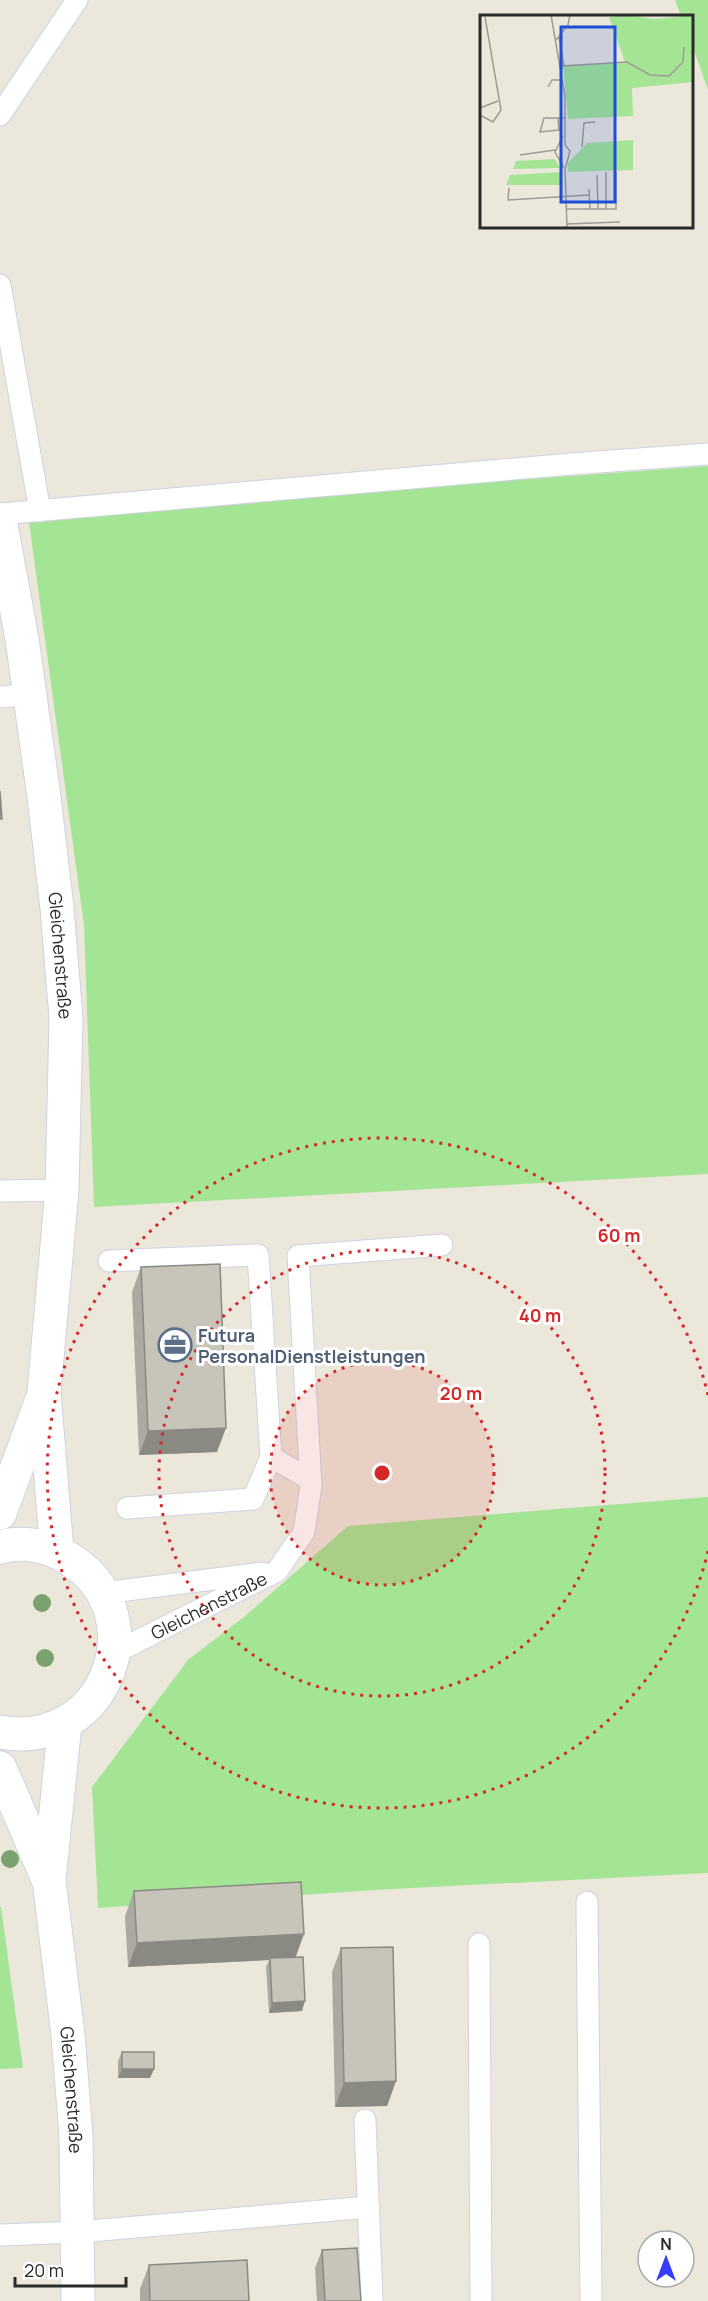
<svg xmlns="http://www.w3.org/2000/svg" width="708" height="2301" font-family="Manrope,sans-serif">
<rect width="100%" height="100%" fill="#ece7db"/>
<!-- green -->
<path fill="#a4e595" d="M 675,0 L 708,0 L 708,90 L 692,44 L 692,16 L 681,16 Z
M 708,466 L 708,1174 L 94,1207 L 84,925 L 28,515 Z
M 708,1497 L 708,1873 L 392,1889 L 98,1908 L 92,1787 L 188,1660 L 245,1616 L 348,1526 Z
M 0,1907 L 1,1907 L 23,2068 L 0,2069 Z"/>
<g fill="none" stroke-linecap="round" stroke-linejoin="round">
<!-- service casing -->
<g stroke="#d0d1e3" stroke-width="23">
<g id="service">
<path d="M 0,115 L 77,0"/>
<path d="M 0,285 L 40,511"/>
<path d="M 0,514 L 571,464 L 708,454"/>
<path d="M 0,697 L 30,694"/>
<path d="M 0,1191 L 62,1190"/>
<path d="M 109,1261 L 258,1255 L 271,1457 L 311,1480"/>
<path d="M 127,1508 L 253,1499 L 271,1457"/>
<path d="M 103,1593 L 262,1573"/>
<path id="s1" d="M 114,1653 L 277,1571 L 304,1532 L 311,1486 L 298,1256 L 442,1245"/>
<path d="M 587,1902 L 591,2301"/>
<path d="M 479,1944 L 481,2301"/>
<path d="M 365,2120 L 372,2301"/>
<path d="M 0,2235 L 78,2232 L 369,2207"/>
</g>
</g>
<!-- tertiary casing -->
<g stroke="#d0d1e3" stroke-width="35">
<g id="tertiary">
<path id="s2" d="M 0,520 L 22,639 L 44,797 L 57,908 L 66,1018 L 62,1190 L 44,1392 L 57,1552"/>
<path d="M 0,1513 L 41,1402"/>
<path d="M 0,1547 C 22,1541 46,1545 66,1557 C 160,1611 106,1752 0,1732"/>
<path id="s3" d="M 65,1723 L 49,1880 L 68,2035 L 76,2135 L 78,2301"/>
<path d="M 0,1768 L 47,1877"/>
</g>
</g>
<!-- service -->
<use href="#service" stroke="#fff" stroke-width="21"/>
<!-- tertiary -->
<use href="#tertiary" stroke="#fff" stroke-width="33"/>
</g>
<!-- trees -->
<g fill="#7aa26f">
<circle cx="42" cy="1603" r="9"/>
<circle cx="45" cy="1658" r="9"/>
<circle cx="10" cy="1859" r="9"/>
</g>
<!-- wall -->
<path fill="#aba9a0" d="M 141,1267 L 217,1452 L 139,1455 L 132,1292 Z
M 134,1891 L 296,1957 L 302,2011 L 269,2013 L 266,1967 L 269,1960 L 128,1967 L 125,1916 Z
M 341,1948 L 396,2081 L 387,2106 L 335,2107 L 332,1972 Z
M 122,2052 L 150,2078 L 118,2078 L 118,2061 Z
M 322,2250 L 361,2301 L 317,2301 L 315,2268 Z
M 149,2265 L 249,2301 L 140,2301 L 140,2289 Z"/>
<!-- shaded-wall -->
<path fill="#8b8a82" d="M 226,1428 L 217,1452 L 139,1455 L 148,1431 Z
M 304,1934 L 295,1959 L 270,1958 L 269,1960 L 128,1967 L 137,1943 Z
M 305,2001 L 302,2011 L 269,2013 L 272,2003 Z
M 122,2069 L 154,2069 L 150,2078 L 118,2078 Z
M 396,2081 L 387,2106 L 335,2107 L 344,2083 Z"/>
<!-- building -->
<path fill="#c7c5ba" stroke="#8b8a82" stroke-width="1.5" d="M 0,791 L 2,819 L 0,819 Z
M 220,1264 L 226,1428 L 148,1431 L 141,1267 Z
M 301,1882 L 304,1934 L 137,1943 L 134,1891 Z
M 393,1947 L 396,2081 L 344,2083 L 341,1948 Z
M 303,1957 L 305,2001 L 272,2003 L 270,1958 Z
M 122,2052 L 154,2052 L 154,2069 L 122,2069 Z
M 357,2248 L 361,2301 L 325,2301 L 322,2250 Z
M 247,2260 L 249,2301 L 150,2301 L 149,2265 Z"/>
<!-- distance rings -->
<circle cx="382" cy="1473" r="112" fill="#d62828" fill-opacity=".12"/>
<g fill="none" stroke="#d62828" stroke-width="3" stroke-dasharray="3 6">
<circle cx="382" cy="1473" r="112"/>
<circle cx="382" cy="1473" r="223"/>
<path d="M708 1551A335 335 0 1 1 708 1395"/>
</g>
<!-- icons -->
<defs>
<g id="office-ring" transform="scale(1.725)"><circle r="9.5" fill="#fff" stroke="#5c6f8a" stroke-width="1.5"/><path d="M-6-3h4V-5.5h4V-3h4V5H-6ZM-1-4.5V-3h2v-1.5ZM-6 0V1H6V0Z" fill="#5c6f8a"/></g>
</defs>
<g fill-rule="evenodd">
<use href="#office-ring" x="175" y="1345"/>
</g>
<g text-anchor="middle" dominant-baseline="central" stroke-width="6" stroke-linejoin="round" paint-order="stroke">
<!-- street labels -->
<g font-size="18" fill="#2a2a2a" stroke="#fff">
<text stroke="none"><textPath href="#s2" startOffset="440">Gleichenstraße</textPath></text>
<text stroke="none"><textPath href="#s1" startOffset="106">Gleichenstraße</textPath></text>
<text stroke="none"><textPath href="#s3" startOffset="369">Gleichenstraße</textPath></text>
</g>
<!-- service labels -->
<g font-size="18" font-weight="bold" fill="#4e5e75" stroke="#fff" text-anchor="start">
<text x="198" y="1335">Futura<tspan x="198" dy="21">PersonalDienstleistungen</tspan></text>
</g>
</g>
<!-- overview -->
<g transform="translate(480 15)">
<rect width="213" height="213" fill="#ece7db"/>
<path d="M 147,0 L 174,4 L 213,0 L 213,67 L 152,73 L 153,101 L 88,104 L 83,51 L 145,47 L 129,2 ZM 153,125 L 153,155 L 88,157 L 88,148 L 107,128 ZM 75,144 L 80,153 L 33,154 L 36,146 ZM 81,157 L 83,170 L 26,170 L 30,160 Z" fill="#a4e595"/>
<path fill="none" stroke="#9e9b94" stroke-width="1.5" d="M 71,0 L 85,81 L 85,130 L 90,136 L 85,155 L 87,213M 79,22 L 84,51M 76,25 L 88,10 L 90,0M 81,51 L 147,47 L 170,60 L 189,61 L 203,47 L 204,32M 68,72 L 72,65 L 83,65M 0,93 L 18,86M 0,100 L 13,107 L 21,95 L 5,2M 78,103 L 79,115 L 60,117 L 64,103 L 86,103M 83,121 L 75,137 L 84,153M 102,132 L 104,108 L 115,107M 40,140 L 75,135M 126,157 L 126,194M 117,160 L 118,194M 29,173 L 28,185 L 109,180M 109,174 L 110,194M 87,194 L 136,194 L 136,157M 87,209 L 140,207M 39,213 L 70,213"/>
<path fill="#1d4ed8" fill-opacity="0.15" stroke="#1d4ed8" stroke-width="3" d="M 81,12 L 135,12 L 135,187 L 81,187 Z"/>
<rect width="213" height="213" fill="none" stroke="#2a2a2a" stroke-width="3"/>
</g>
<circle cx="382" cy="1473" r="9" fill="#d62828" stroke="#fff" stroke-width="3"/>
<g font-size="18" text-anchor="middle" font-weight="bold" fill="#d62828" stroke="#fff" stroke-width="6" stroke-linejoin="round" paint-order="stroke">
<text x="619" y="1242">60 m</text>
<text x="540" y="1322">40 m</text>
<text x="461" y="1400">20 m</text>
</g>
<!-- north arrow -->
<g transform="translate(666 2259)"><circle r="28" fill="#ffffff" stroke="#aaaaaa" stroke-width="1.5"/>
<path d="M0-4.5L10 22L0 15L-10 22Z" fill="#353cff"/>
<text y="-9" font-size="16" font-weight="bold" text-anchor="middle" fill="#2a2a2a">N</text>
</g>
<!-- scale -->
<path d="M15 2277v9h111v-9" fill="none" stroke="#2a2a2a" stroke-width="3"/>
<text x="24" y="2277" font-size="18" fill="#2a2a2a" stroke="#ffffff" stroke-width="4.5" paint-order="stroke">20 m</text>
</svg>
